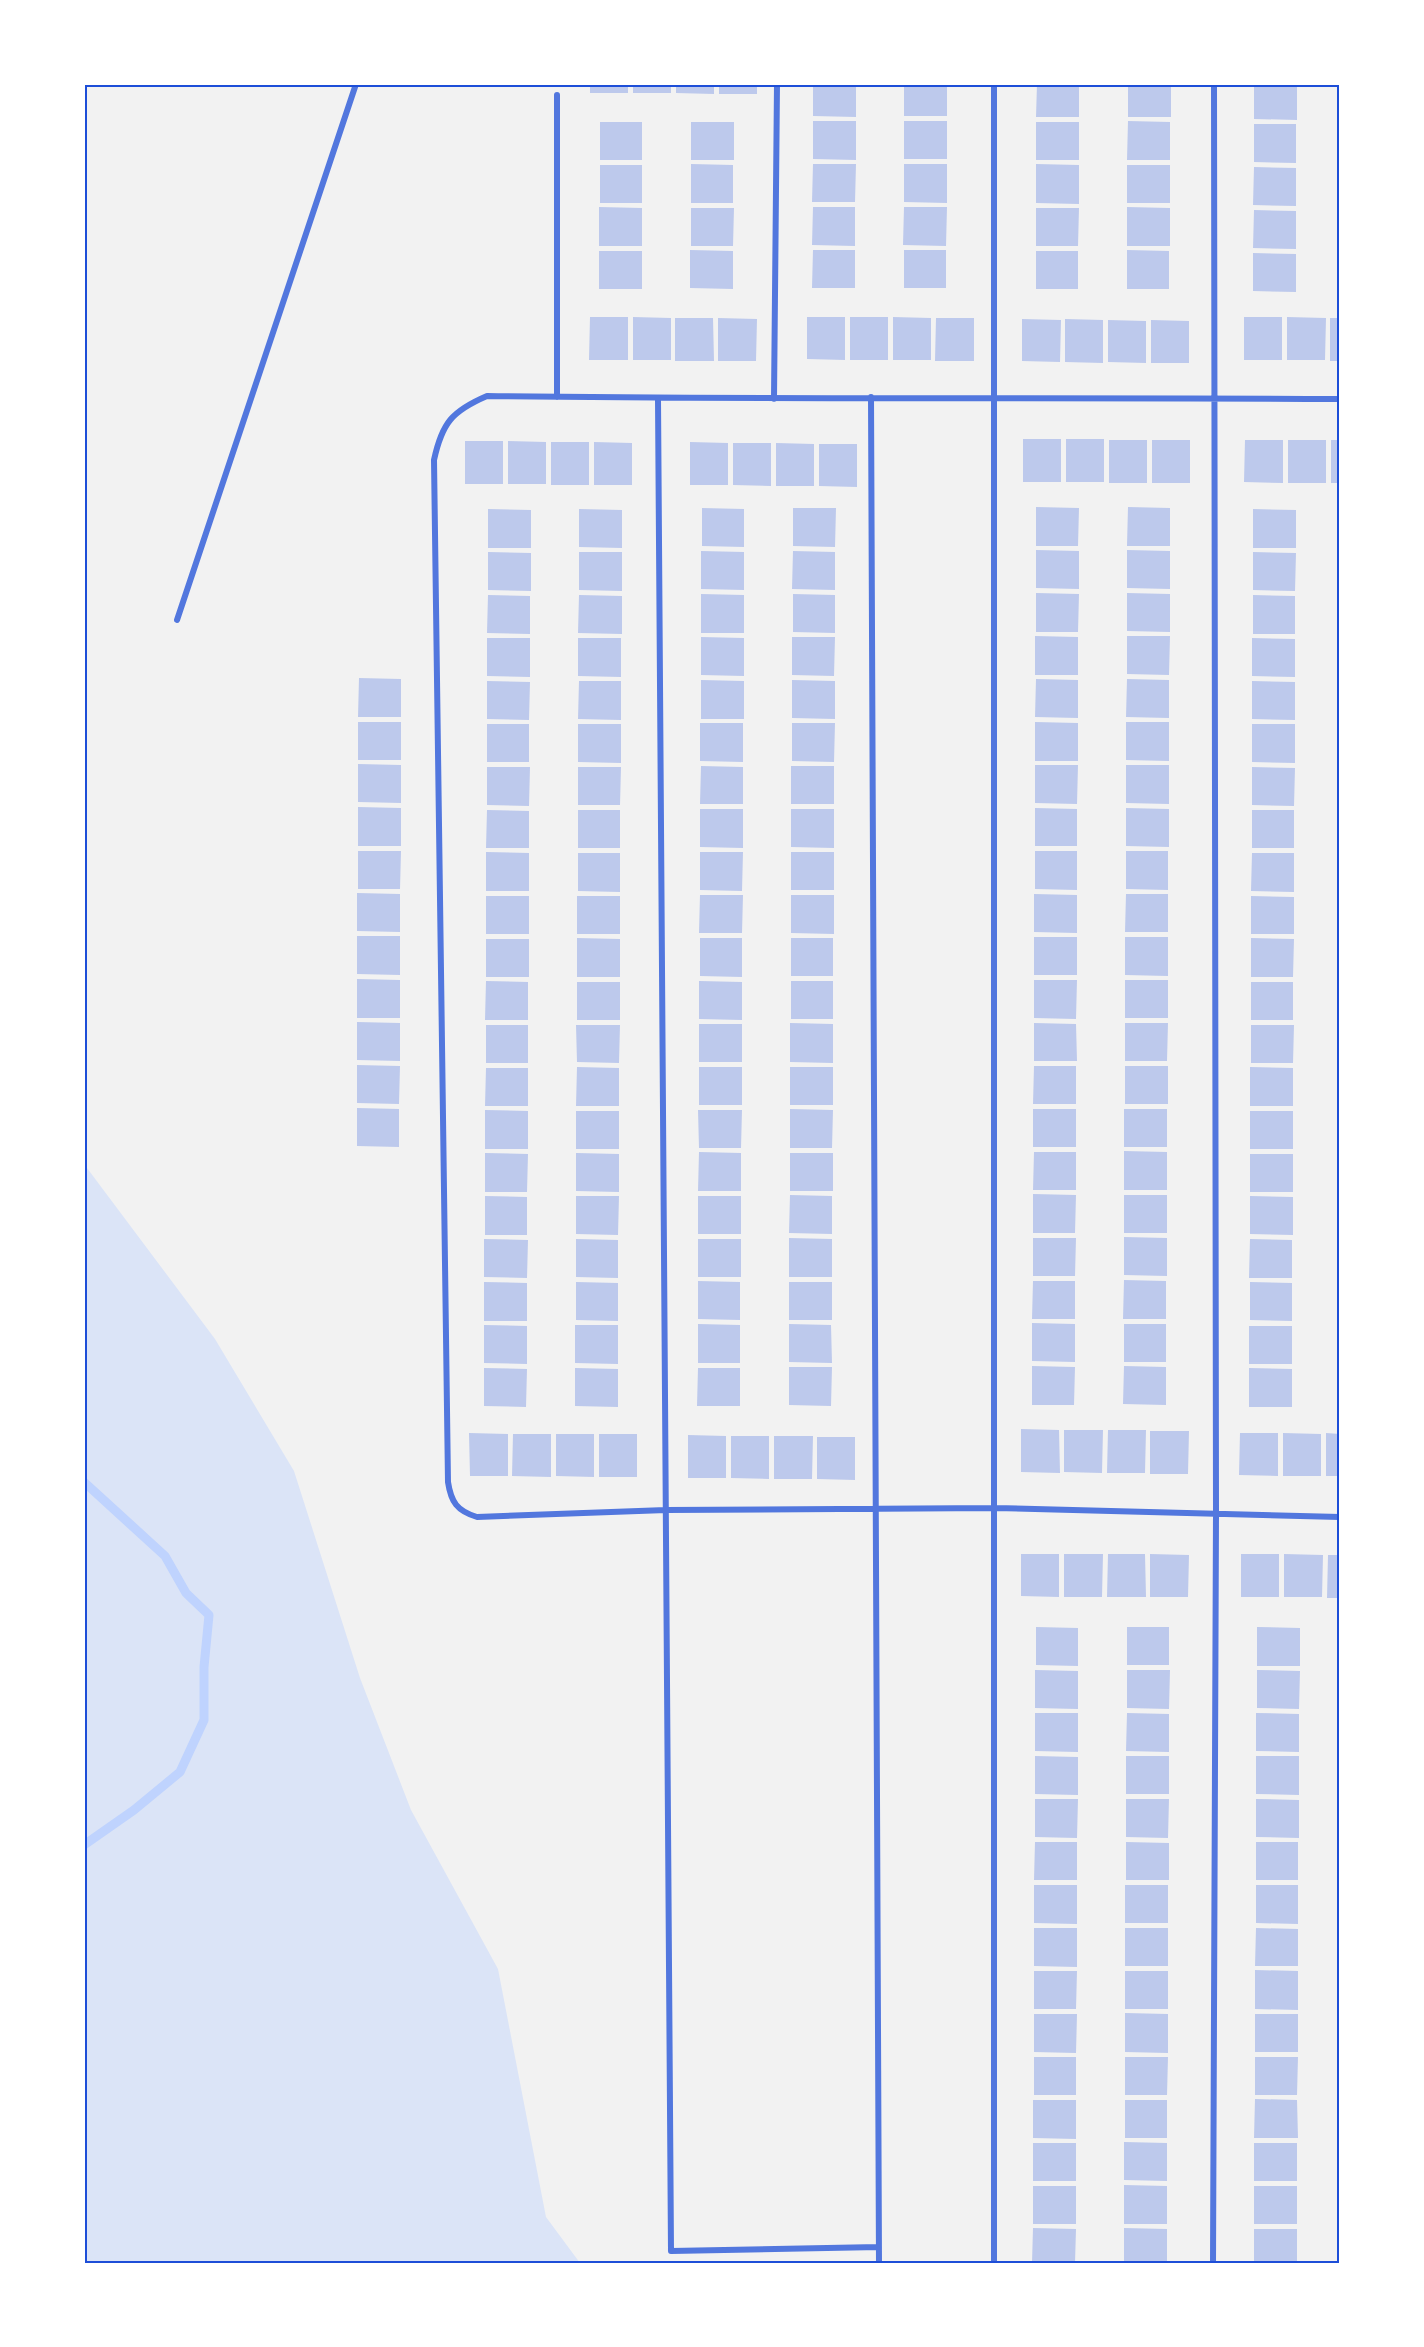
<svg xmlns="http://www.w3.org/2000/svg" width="1424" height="2347" font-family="Jost,sans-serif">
<rect width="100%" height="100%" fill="#f2f2f2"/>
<!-- green -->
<path fill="#dbe4f7" d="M 84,1164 L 215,1339 L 294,1471 L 360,1678 L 411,1810 L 498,1969 L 546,2217 L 580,2263 L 84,2263 Z"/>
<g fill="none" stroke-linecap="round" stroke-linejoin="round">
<!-- stream -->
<path stroke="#bfd3fe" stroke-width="9" d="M 84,1482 L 165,1556 L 186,1593 L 209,1615 L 204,1667 L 204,1720 L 180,1772 L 134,1810 L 84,1845"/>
</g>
<!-- building -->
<path fill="#bdc9ec" d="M 590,84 L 628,84 L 628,93 L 590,93 Z
M 633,84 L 671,84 L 671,93 L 633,93 Z
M 676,84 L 714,84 L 714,94 L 676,93 Z
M 719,84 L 757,84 L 757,94 L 719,94 Z
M 813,84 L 856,84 L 856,117 L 813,116 Z
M 904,84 L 947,84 L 947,116 L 904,116 Z
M 1037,84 L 1079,84 L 1079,117 L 1036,117 Z
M 1128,84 L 1171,84 L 1171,117 L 1128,117 Z
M 1254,84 L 1297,84 L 1297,120 L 1254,119 Z
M 813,121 L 856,121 L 856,160 L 813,159 Z
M 904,121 L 947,121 L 947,159 L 904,159 Z
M 1128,121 L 1170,122 L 1170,160 L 1127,160 Z
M 600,122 L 642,122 L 642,160 L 600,160 Z
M 691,122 L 734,122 L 734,160 L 691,160 Z
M 1036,122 L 1079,122 L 1079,160 L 1036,160 Z
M 1254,124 L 1296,124 L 1296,163 L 1254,162 Z
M 691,164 L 733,165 L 733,203 L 691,203 Z
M 813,164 L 856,164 L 855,202 L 812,202 Z
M 904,164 L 947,164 L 947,203 L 904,202 Z
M 1036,164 L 1079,165 L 1079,204 L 1036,203 Z
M 600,165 L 642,165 L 642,203 L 600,203 Z
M 1127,165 L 1170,165 L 1170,203 L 1127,203 Z
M 1254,167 L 1296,168 L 1296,206 L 1253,205 Z
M 599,207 L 642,208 L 642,246 L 599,246 Z
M 813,207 L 855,207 L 855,246 L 812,245 Z
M 904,207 L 947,207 L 946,246 L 903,245 Z
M 1127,207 L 1170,208 L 1170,246 L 1127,246 Z
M 691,208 L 734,208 L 733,246 L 691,246 Z
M 1036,208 L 1079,208 L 1078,246 L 1036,246 Z
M 1254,210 L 1296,211 L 1296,249 L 1253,248 Z
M 690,250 L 733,251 L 733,289 L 690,288 Z
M 813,250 L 855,250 L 855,288 L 812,288 Z
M 904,250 L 946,250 L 946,288 L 904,288 Z
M 1127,250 L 1169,251 L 1169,289 L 1127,289 Z
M 599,251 L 642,251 L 642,289 L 599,289 Z
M 1036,251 L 1078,251 L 1078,289 L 1036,289 Z
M 1253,253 L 1296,254 L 1296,292 L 1253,291 Z
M 590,317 L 628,317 L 628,360 L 589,360 Z
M 633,317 L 671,318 L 671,360 L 633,360 Z
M 807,317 L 845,317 L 845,360 L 807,359 Z
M 850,317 L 888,317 L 888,360 L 850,360 Z
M 893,317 L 931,318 L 931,360 L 893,360 Z
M 1244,317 L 1282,317 L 1282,360 L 1244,360 Z
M 1287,317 L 1326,318 L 1325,360 L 1287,360 Z
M 675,318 L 713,318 L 714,361 L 675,361 Z
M 718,318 L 757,319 L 756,361 L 718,361 Z
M 936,318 L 974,318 L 974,361 L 935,361 Z
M 1330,318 L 1340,318 L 1340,361 L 1330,361 Z
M 1022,319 L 1061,320 L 1060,362 L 1022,361 Z
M 1065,319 L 1103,320 L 1103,363 L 1065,362 Z
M 1108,320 L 1146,321 L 1146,363 L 1108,362 Z
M 1151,320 L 1189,321 L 1189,363 L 1151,363 Z
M 1023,439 L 1061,439 L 1061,482 L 1023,482 Z
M 1066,439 L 1104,439 L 1104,482 L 1066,482 Z
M 1109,440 L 1147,440 L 1147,483 L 1109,483 Z
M 1152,440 L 1190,440 L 1190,483 L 1152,483 Z
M 1245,440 L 1283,440 L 1283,483 L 1244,482 Z
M 1288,440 L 1326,440 L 1326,483 L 1288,483 Z
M 1331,440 L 1340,440 L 1340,483 L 1331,483 Z
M 465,441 L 503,441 L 503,484 L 465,484 Z
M 508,441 L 546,442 L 546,484 L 508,484 Z
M 551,442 L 589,442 L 589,485 L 551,485 Z
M 594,442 L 632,443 L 632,485 L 594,485 Z
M 690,442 L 728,443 L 728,485 L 690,485 Z
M 733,443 L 771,443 L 771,486 L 733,485 Z
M 776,443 L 814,444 L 814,486 L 776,486 Z
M 819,444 L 857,444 L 857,487 L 819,486 Z
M 1036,507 L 1079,508 L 1078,546 L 1036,546 Z
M 1128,507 L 1170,508 L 1170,546 L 1127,546 Z
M 702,508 L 744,509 L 744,547 L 702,546 Z
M 793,508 L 836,508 L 835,547 L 793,546 Z
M 488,509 L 531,510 L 531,548 L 488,548 Z
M 579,509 L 622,510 L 622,548 L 579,547 Z
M 1253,509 L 1296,510 L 1296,548 L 1253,548 Z
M 1036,550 L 1079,551 L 1079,589 L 1036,588 Z
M 1127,550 L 1170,551 L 1170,589 L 1127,588 Z
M 701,551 L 744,552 L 744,590 L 701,589 Z
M 793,551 L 835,552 L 835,590 L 792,589 Z
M 488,552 L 531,553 L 531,591 L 488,590 Z
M 579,552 L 622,552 L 622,591 L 579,590 Z
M 1253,552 L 1296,553 L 1295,591 L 1253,590 Z
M 1036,593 L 1079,594 L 1078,632 L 1036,632 Z
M 1127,593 L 1170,594 L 1170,632 L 1127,631 Z
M 701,594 L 744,595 L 744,633 L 701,633 Z
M 793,594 L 835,595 L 835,633 L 793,632 Z
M 488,595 L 530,596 L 530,634 L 487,633 Z
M 579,595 L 622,596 L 622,634 L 578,633 Z
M 1253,595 L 1295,596 L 1295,634 L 1253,634 Z
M 1035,636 L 1078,637 L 1078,675 L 1035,675 Z
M 1127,636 L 1170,636 L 1169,675 L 1127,674 Z
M 701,637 L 744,638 L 744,676 L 701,675 Z
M 792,637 L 835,637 L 834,676 L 792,675 Z
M 487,638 L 530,638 L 530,677 L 487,676 Z
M 578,638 L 621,638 L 621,677 L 578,676 Z
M 1252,638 L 1295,639 L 1295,677 L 1252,676 Z
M 359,678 L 401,679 L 401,717 L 358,717 Z
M 1036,679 L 1078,680 L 1078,718 L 1035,717 Z
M 1127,679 L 1169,680 L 1169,718 L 1126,717 Z
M 701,680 L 744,681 L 744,719 L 701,719 Z
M 792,680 L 835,681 L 835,719 L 792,718 Z
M 487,681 L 530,682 L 529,720 L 487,719 Z
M 579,681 L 621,681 L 621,720 L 578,719 Z
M 1252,681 L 1295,682 L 1295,720 L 1252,719 Z
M 358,722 L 401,722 L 401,760 L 358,760 Z
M 1035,722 L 1078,723 L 1078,761 L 1035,761 Z
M 1126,722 L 1169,722 L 1169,761 L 1126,760 Z
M 700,723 L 743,723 L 743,762 L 700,761 Z
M 792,723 L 835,723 L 834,762 L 792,761 Z
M 487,724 L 529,724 L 529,762 L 487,762 Z
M 578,724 L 621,724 L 621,763 L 578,762 Z
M 1252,724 L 1295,724 L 1295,763 L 1252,762 Z
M 358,764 L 401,765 L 401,803 L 358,802 Z
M 1035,765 L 1078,765 L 1077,804 L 1035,803 Z
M 1126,765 L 1169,765 L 1169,804 L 1126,803 Z
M 701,766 L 743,767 L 743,804 L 700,804 Z
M 791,766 L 834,766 L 834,804 L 791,804 Z
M 487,767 L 530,767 L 529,806 L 487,805 Z
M 578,767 L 621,767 L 620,805 L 578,805 Z
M 1252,767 L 1295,768 L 1294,806 L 1252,805 Z
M 358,807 L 401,808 L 401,846 L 358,846 Z
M 1035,808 L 1077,809 L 1077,846 L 1035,846 Z
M 1126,808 L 1169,809 L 1169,847 L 1126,846 Z
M 700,809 L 743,809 L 743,848 L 700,847 Z
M 791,809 L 834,809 L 834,848 L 791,847 Z
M 487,810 L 529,811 L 529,848 L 486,848 Z
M 578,810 L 620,810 L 620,848 L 578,848 Z
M 1252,810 L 1294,810 L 1294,848 L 1252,848 Z
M 358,851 L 401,851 L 400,889 L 358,889 Z
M 1035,851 L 1077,851 L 1077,890 L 1035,889 Z
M 1126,851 L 1168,851 L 1168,890 L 1126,889 Z
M 486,852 L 529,853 L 529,891 L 486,891 Z
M 700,852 L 743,852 L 742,891 L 700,890 Z
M 791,852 L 834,852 L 834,890 L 791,890 Z
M 578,853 L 620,853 L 620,892 L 578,891 Z
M 1252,853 L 1294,853 L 1294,892 L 1251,891 Z
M 357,893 L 400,894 L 400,932 L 357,931 Z
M 1034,894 L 1077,895 L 1077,933 L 1034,932 Z
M 1126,894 L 1168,894 L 1168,932 L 1125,932 Z
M 700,895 L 743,895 L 742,933 L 699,933 Z
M 791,895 L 834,895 L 834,934 L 791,933 Z
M 486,896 L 529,896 L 529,934 L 486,934 Z
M 577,896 L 620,896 L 620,934 L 577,934 Z
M 1251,896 L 1294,897 L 1294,934 L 1251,934 Z
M 357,936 L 400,936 L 400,975 L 357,974 Z
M 1034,937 L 1077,937 L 1077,975 L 1034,975 Z
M 1125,937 L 1168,937 L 1168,976 L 1125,975 Z
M 577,938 L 620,939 L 620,977 L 577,977 Z
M 700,938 L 742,938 L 742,977 L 700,976 Z
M 791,938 L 833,938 L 833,976 L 791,976 Z
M 1251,938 L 1294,939 L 1293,977 L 1251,977 Z
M 486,939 L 529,939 L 529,977 L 486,977 Z
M 357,979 L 400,980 L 400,1018 L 357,1018 Z
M 1034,980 L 1077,980 L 1076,1019 L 1034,1018 Z
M 1125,980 L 1168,980 L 1168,1018 L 1125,1018 Z
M 486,981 L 528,982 L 528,1020 L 485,1020 Z
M 699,981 L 742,982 L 742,1020 L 699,1019 Z
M 791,981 L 833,981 L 833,1019 L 791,1019 Z
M 577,982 L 620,982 L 620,1020 L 577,1020 Z
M 1251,982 L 1293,982 L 1293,1020 L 1251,1020 Z
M 357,1022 L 400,1023 L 400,1061 L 357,1060 Z
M 790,1023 L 833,1024 L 833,1063 L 790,1062 Z
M 1034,1023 L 1076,1024 L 1077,1061 L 1034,1061 Z
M 1125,1023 L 1168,1023 L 1167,1061 L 1125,1061 Z
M 699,1024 L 742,1024 L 742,1062 L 699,1062 Z
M 486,1025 L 528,1025 L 528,1063 L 486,1063 Z
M 576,1025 L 620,1025 L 619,1063 L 577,1062 Z
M 1251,1025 L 1294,1025 L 1293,1063 L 1251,1063 Z
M 357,1065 L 400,1066 L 399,1104 L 357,1103 Z
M 1034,1066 L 1076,1066 L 1076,1104 L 1033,1104 Z
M 1125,1066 L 1168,1066 L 1168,1104 L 1125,1104 Z
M 577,1067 L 619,1068 L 619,1106 L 576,1106 Z
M 699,1067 L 742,1067 L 742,1105 L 699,1105 Z
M 790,1067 L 833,1067 L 833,1105 L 790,1105 Z
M 1250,1067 L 1293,1068 L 1293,1106 L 1250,1106 Z
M 486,1068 L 528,1068 L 528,1106 L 485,1106 Z
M 357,1108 L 399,1109 L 399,1147 L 357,1146 Z
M 790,1109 L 833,1110 L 832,1148 L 790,1148 Z
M 1033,1109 L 1076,1109 L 1076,1147 L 1033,1147 Z
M 1124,1109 L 1167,1109 L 1167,1147 L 1124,1147 Z
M 485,1110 L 528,1111 L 528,1149 L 485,1149 Z
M 698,1110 L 742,1110 L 741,1148 L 699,1148 Z
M 576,1111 L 619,1111 L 619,1149 L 576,1149 Z
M 1250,1111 L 1293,1111 L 1293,1149 L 1250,1149 Z
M 1124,1151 L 1167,1152 L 1167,1190 L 1124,1190 Z
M 699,1152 L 741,1153 L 741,1191 L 698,1191 Z
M 1034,1152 L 1076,1152 L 1076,1190 L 1033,1190 Z
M 485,1153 L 528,1154 L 527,1192 L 485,1192 Z
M 576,1153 L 619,1154 L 619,1192 L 576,1191 Z
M 790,1153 L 833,1153 L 833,1191 L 790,1191 Z
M 1250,1154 L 1293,1154 L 1293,1192 L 1250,1192 Z
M 1033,1194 L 1076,1195 L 1075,1233 L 1033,1233 Z
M 790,1195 L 832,1196 L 832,1234 L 789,1233 Z
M 1124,1195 L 1167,1195 L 1167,1233 L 1124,1233 Z
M 485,1196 L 527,1197 L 527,1235 L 485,1235 Z
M 576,1196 L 619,1196 L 618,1235 L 576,1234 Z
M 698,1196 L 741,1196 L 741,1234 L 698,1234 Z
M 1250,1196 L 1293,1197 L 1293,1235 L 1250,1234 Z
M 1124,1237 L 1167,1238 L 1167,1276 L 1124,1275 Z
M 789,1238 L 832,1239 L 832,1277 L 789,1277 Z
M 1033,1238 L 1076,1238 L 1075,1276 L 1033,1276 Z
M 484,1239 L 528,1240 L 527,1278 L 484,1277 Z
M 576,1239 L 618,1240 L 618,1278 L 576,1277 Z
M 698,1239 L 741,1239 L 741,1277 L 698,1277 Z
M 1250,1239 L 1292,1240 L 1292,1278 L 1249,1278 Z
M 1124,1280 L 1166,1281 L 1166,1319 L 1123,1319 Z
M 698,1281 L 740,1282 L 740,1320 L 698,1319 Z
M 1033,1281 L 1075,1281 L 1075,1319 L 1032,1319 Z
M 484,1282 L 527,1283 L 527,1321 L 484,1321 Z
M 576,1282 L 618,1283 L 618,1321 L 576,1320 Z
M 789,1282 L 832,1282 L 832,1320 L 789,1320 Z
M 1250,1282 L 1292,1283 L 1292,1321 L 1250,1320 Z
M 1032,1323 L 1075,1324 L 1075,1362 L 1032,1361 Z
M 698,1324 L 740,1325 L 740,1363 L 698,1363 Z
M 789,1324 L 831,1325 L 832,1363 L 789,1362 Z
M 1124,1324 L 1166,1324 L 1166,1362 L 1124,1362 Z
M 484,1325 L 527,1326 L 527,1364 L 484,1363 Z
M 575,1325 L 618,1325 L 618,1364 L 575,1363 Z
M 1249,1326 L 1292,1326 L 1292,1364 L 1249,1364 Z
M 1032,1366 L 1075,1367 L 1074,1405 L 1032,1405 Z
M 1124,1366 L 1166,1367 L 1166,1405 L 1123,1404 Z
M 789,1367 L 832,1367 L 831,1406 L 789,1405 Z
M 484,1368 L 527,1369 L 526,1407 L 484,1406 Z
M 575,1368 L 618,1369 L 618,1407 L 575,1406 Z
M 698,1368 L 740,1368 L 740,1406 L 697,1406 Z
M 1249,1368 L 1292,1369 L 1292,1407 L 1249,1407 Z
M 1021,1429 L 1059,1430 L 1060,1473 L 1021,1472 Z
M 1064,1430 L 1103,1430 L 1102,1473 L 1064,1472 Z
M 1108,1430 L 1146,1430 L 1145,1473 L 1107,1473 Z
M 1150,1431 L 1189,1431 L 1188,1474 L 1150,1474 Z
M 469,1433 L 508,1434 L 508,1476 L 470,1476 Z
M 1240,1433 L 1278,1433 L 1278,1476 L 1239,1475 Z
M 1283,1433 L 1321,1434 L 1321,1476 L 1283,1476 Z
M 1326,1433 L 1340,1434 L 1340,1476 L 1326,1476 Z
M 513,1434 L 551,1434 L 551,1477 L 512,1476 Z
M 556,1434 L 594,1434 L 594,1477 L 556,1476 Z
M 599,1434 L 637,1434 L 637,1477 L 599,1477 Z
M 688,1435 L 726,1436 L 726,1478 L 688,1478 Z
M 731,1436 L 769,1436 L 769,1479 L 731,1478 Z
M 774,1436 L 813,1436 L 812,1479 L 774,1479 Z
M 817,1437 L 855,1437 L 855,1480 L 817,1479 Z
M 1021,1554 L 1059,1554 L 1059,1597 L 1021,1596 Z
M 1064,1554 L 1103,1554 L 1102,1597 L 1064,1597 Z
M 1108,1554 L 1145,1554 L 1146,1597 L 1107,1597 Z
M 1150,1554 L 1189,1555 L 1188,1597 L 1150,1597 Z
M 1241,1554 L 1279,1554 L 1279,1597 L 1241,1597 Z
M 1284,1554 L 1323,1555 L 1322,1597 L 1284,1597 Z
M 1328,1555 L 1340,1555 L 1340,1598 L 1327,1598 Z
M 1036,1627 L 1078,1628 L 1078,1666 L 1036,1665 Z
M 1127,1627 L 1169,1627 L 1169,1665 L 1127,1665 Z
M 1257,1627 L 1300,1628 L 1300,1666 L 1257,1666 Z
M 1035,1670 L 1078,1671 L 1078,1709 L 1035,1708 Z
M 1127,1670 L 1170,1670 L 1169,1709 L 1127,1708 Z
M 1257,1670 L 1300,1671 L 1299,1709 L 1257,1708 Z
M 1035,1713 L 1078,1713 L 1078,1752 L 1035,1751 Z
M 1127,1713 L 1169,1714 L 1169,1752 L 1126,1751 Z
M 1256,1713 L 1299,1714 L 1299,1752 L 1256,1751 Z
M 1035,1756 L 1078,1757 L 1078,1795 L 1035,1794 Z
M 1126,1756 L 1169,1756 L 1169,1794 L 1126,1794 Z
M 1256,1756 L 1299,1756 L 1299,1795 L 1256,1794 Z
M 1035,1799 L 1078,1799 L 1077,1838 L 1035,1837 Z
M 1126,1799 L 1169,1799 L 1168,1838 L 1126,1837 Z
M 1256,1799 L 1299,1800 L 1299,1838 L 1256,1837 Z
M 1035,1842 L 1077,1842 L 1077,1880 L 1034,1880 Z
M 1126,1842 L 1169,1843 L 1169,1880 L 1126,1880 Z
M 1256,1842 L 1298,1842 L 1298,1880 L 1256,1880 Z
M 1034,1885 L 1077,1885 L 1077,1924 L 1034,1923 Z
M 1125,1885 L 1168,1885 L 1168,1923 L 1125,1923 Z
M 1256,1885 L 1298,1885 L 1298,1924 L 1256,1923 Z
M 1034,1928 L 1077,1928 L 1077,1967 L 1034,1966 Z
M 1125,1928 L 1168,1928 L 1168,1966 L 1125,1966 Z
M 1256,1928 L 1298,1929 L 1298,1966 L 1255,1966 Z
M 1255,1970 L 1298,1971 L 1298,2010 L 1255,2009 Z
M 1034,1971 L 1077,1971 L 1076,2009 L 1034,2009 Z
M 1125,1971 L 1168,1971 L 1168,2009 L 1125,2009 Z
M 1125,2013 L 1168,2014 L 1168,2053 L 1125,2052 Z
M 1034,2014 L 1077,2014 L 1076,2053 L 1034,2052 Z
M 1255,2014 L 1298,2014 L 1298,2052 L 1255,2052 Z
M 1034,2057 L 1076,2057 L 1076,2095 L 1034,2095 Z
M 1125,2057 L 1168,2057 L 1167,2095 L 1125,2095 Z
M 1255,2057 L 1298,2057 L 1297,2095 L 1255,2095 Z
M 1255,2099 L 1297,2100 L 1298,2138 L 1254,2138 Z
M 1033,2100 L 1076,2100 L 1076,2139 L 1033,2138 Z
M 1125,2100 L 1167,2100 L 1167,2138 L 1125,2138 Z
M 1124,2142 L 1167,2143 L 1167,2181 L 1124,2180 Z
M 1033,2143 L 1076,2143 L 1076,2181 L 1033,2181 Z
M 1254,2143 L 1297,2143 L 1297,2181 L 1254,2181 Z
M 1124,2185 L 1167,2186 L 1167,2224 L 1124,2224 Z
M 1033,2186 L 1076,2186 L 1076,2224 L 1033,2224 Z
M 1254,2186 L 1297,2186 L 1297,2224 L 1254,2224 Z
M 1033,2228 L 1076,2229 L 1075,2263 L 1032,2263 Z
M 1124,2228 L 1167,2229 L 1167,2263 L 1124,2263 Z
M 1254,2229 L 1297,2229 L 1297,2263 L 1254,2263 Z"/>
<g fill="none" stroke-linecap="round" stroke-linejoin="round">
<!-- minor -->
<path stroke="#5277de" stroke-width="6" d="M 557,397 L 557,95
M 871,397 L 879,2263
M 658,399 L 671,2251 L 879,2247
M 774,399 L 777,84
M 1340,399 C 1056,397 772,400 487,396 C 452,411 442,423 434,460 L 448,1482 C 451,1502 457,1511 477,1517 L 666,1510 L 995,1508 L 1340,1517
M 177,620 L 356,84
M 994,2263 L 994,84
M 1213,2263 L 1216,1514 L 1214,84"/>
</g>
<!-- border -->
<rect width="1424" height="2347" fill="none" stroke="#ffffff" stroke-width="171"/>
<rect x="86" y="86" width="1252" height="2176" fill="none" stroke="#1d4ed8" stroke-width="2"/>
</svg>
